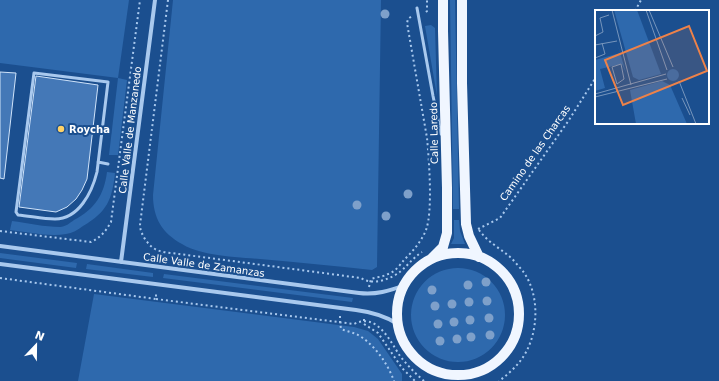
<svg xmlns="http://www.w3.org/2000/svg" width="719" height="381" font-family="'DejaVu Sans',sans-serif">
<rect width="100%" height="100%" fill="#1b4f8f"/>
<!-- green -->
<path fill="#2e69ad" d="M 0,0 L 129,0 L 118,78 L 127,80 L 118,155 L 109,155 L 118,78 L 0,63 Z
M 173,0 L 381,0 L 377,267 L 372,270 C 335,266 297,262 260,259 C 237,257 201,256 182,244 C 162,233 153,218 153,195 Z
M 450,0 L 455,0 L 459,209 L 453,209 Z
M 431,25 L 435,28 L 437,96 L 425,26 Z
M 107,172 L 115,173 C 112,200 107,212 83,226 C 78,230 72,233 66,234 C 49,237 28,232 10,230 L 12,221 C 27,223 45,227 60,227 C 65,227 70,223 74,220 C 95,209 104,195 107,172 Z
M 454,220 L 459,220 L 460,231 L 465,244 L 451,244 L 454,238 Z
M 0,253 L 77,263 L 76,268 L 0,258 Z
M 87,264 L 153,273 L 153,277 L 86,269 Z
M411 315a47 47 0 1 1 94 0a47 47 0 1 1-94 0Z
M 164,274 L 353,298 L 352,302 L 163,278 Z
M 94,294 L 354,327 L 368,331 L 378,339 L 402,374 L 402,381 L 78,381 Z"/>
<!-- building -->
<path fill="#4478b7" stroke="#cfe3fa" d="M 0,72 L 16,73 L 4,179 L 0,178 Z
M 36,76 L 98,85 L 87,179 L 82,190 L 76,199 L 67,207 L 56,212 L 19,207 Z"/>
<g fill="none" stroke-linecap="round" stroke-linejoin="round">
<!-- path -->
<path stroke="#a9c9ee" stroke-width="2" stroke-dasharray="2 3" stroke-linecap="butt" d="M 168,0 L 140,225 C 140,234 149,247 157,250 C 164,253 172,253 179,254 L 361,278 C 373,286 391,279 401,271 C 409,264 413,258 422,252
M 635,11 L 641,0
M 426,12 L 427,11 L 427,0
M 478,229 L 500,218 L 569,120 L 596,77
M 479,230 C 487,241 499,248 509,256 C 514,260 518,266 522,270 C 541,294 539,336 521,360 C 515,368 507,375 499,381
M 0,231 L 91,242 C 101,237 106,231 111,222 L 140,0
M 160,260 L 162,252
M 0,278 L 156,299 L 156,293
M 369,287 L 371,279 C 376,277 383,277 388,274 C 395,272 400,265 404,260 C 413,251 421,242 426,230 C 433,211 429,160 427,138 L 407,23 L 408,19 L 412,16
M 156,299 L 354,324 C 377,312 390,341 400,356 C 407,365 415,373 424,381
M 340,316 L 340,322 L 341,329 C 346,331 351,332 356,334 C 373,342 388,364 394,381
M 364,319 L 364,324 L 378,333 L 402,368 L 415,381"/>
<!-- service -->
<path stroke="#a9c9ee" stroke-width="3" d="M 417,8 L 433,96 L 441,134
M 34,73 L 108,82 L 97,172 C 92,192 79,219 55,219 C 43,219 30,216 18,215 L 16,212 Z
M 98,162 L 108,164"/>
<!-- minor -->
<path stroke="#a9c9ee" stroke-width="4" d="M 0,246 L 359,293 C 376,295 389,291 405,285
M 121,262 L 155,0
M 0,264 L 356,310 C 372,312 385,316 398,324"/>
<!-- primary -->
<path stroke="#f0f6ff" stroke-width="10" d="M 462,0 L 462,83 L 466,224 L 469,236 L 479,257
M397 314a61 61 0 1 1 122 0a61 61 0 1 1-122 0Z
M 431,259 L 443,247 L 447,233 L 447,188 L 443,31 L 443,0"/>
</g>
<!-- trees -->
<g fill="#7ea0ca">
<circle cx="385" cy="14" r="4.5"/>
<circle cx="408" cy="194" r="4.5"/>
<circle cx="357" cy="205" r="4.5"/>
<circle cx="386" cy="216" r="4.5"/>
<circle cx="486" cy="282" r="4.5"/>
<circle cx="468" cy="285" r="4.5"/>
<circle cx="432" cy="290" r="4.5"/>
<circle cx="487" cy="301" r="4.5"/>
<circle cx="469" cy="302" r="4.5"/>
<circle cx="452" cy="304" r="4.5"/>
<circle cx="435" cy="306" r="4.5"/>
<circle cx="489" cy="318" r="4.5"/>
<circle cx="470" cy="320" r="4.5"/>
<circle cx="454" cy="322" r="4.5"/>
<circle cx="438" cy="324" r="4.5"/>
<circle cx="490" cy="335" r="4.5"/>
<circle cx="471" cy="337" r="4.5"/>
<circle cx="457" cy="339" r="4.5"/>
<circle cx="440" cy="341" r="4.5"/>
</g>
<!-- markers -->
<circle fill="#ffd166" stroke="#1b4f8f" stroke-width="1.5" cx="61" cy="129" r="4"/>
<g text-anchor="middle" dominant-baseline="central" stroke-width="4" stroke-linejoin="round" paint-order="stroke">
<!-- poi labels -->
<g font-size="10" font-weight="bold" fill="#fff" stroke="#1b4f8f" text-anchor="start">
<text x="69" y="129">Roycha</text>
</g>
<!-- street labels -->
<g font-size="10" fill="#fff" stroke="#1b4f8f">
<text transform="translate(130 130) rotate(-83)">Calle Valle de Manzanedo</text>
<text transform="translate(434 133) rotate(-91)">Calle Laredo</text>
<text transform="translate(535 153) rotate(-55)">Camino de las Charcas</text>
<text transform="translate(204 265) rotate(8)">Calle Valle de Zamanzas</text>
</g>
</g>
<!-- overview -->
<g transform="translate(595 10)">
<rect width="114" height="114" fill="#1b4f8f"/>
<path d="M 19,0 L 42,0 L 66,64 L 44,70 L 38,67 ZM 22,32 L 31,63 L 27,54 L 5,59 L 10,78 L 0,81 L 0,50 L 25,43 ZM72 65a6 6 0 1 1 12 0a6 6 0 1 1-12 0ZM 67,71 L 75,75 L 92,114 L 41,114 L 35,80 Z" fill="#2e69ad"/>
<path fill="none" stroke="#7695bc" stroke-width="1" d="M 17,0 L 36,75M 51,0 L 72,60M 54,0 L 78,57M 0,26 L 8,22 L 5,8 L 14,5M 0,35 L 22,31M 0,48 L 10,44 L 7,33M 26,54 L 29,69 L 22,74 L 17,57 ZM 84,71 L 101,114M 0,84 L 71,64M 0,87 L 72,69M 87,88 L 95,105"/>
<path fill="#ee8249" fill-opacity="0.15" stroke="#ee8249" stroke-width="2" d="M 94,16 L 112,61 L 28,95 L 10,50 Z"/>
<rect width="114" height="114" fill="none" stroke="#fff" stroke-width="2"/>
</g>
<!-- north arrow -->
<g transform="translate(36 345) rotate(22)" stroke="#1b4f8f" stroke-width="3" paint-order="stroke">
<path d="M0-3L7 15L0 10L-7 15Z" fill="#ffffff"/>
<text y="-6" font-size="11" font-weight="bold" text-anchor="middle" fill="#ffffff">N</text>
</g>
</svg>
